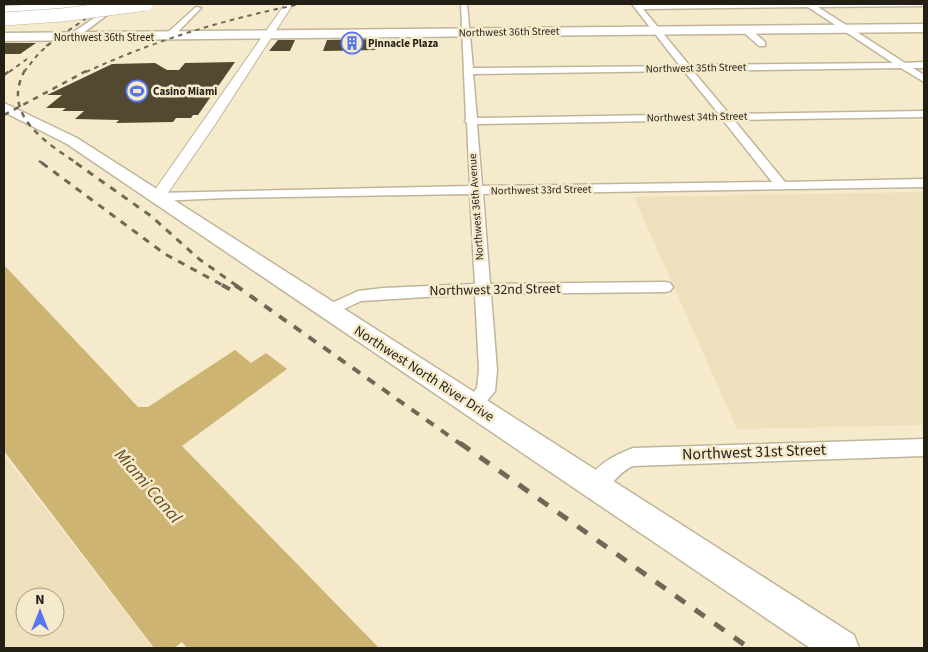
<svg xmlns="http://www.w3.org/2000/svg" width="928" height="652" font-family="'Source Sans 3',sans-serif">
<rect width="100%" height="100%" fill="#f6eacd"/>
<!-- built -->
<path fill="#eee0bc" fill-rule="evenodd" d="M 924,192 L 924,425 L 737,429 L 634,197 Z
M 4,455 L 153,648 L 4,648 ZM 25,597 L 55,597 L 55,627 L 25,627 Z"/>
<!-- water -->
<path fill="#cdb473" d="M 4,265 L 138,407 L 148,407 L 235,350 L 251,363 L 266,353 L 287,369 L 182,446 L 379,648 L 187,648 L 182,642 L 174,648 L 154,648 L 4,451 Z"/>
<!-- building -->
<path fill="#534931" d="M 379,39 L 376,50 L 323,51 L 327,40 Z
M 278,40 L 295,40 L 290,51 L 269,51 Z
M 4,43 L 36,43 L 20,54 L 4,54 Z
M 235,62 L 198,115 L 193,115 L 191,118 L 176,118 L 173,122 L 116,123 L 119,120 L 75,119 L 84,111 L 62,111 L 66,108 L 46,108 L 62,95 L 47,95 L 112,64 L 155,63 L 167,70 L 179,70 L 185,63 Z"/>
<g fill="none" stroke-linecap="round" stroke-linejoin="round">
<!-- minor casing -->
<g stroke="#c0b599" stroke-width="3">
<path id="minor" d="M 115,4 L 122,4 L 75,39 L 69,39 L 69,35 Z
M 461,4 L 467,4 L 473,68 L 680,66 L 632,4 L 924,4 L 924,6 L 818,7 L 905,63 L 924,62 L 924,68 L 913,68 L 924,75 L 924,82 L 901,68 L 693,71 L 729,114 L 924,111 L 924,117 L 734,120 L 785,182 L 924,179 L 924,187 L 483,194 L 490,284 L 665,282 L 670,283 L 673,287 L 670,291 L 665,292 L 491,294 L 497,370 L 495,391 L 479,411 L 472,414 L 465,411 L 463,406 L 477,388 L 479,370 L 475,294 L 361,301 L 329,316 L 323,315 L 321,311 L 323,307 L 358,291 L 383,288 L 475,284 L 470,194 L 226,198 L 158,201 L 152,197 L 158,193 L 470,186 L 467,123 L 465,121 L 466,119 ZM 808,7 L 893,63 L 689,65 L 643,9 ZM 684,71 L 719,114 L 477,118 L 473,74 ZM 723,120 L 772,182 L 482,186 L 477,124 Z
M 196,7 L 201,8 L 172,38 L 166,38 L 166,34 Z
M 742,27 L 748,27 L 765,42 L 765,46 L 759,46 L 742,31 Z
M 924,439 L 924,456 L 633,466 C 617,472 611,490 595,496 L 588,493 L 585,486 C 594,465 613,456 633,448 Z"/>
</g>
<!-- tertiary casing -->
<g stroke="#c0b599" stroke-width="2">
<path id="tertiary" d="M 285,4 L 293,4 L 214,126 L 163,200 L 153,200 L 150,197 Z"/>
</g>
<!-- secondary casing -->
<g stroke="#c0b599" stroke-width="3">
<path id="secondary" d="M 4,103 L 77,138 L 854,635 L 859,648 L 810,648 L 67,144 L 4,112 Z"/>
</g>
<!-- trunk casing -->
<g stroke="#c0b599" stroke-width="3">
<path id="trunk" d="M 924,24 L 924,32 L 4,41 L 4,33 Z"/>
</g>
<!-- motorway casing -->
<g stroke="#c0b599" stroke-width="2">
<path id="motorway" d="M 45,4 L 101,4 L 95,7 L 4,14 L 4,6 Z"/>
</g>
<!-- minor -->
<use href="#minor" fill="#fff" fill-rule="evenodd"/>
<!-- tertiary -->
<use href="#tertiary" fill="#fff" fill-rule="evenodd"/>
<!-- secondary -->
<use href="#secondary" fill="#fff" fill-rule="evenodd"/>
<!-- trunk -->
<use href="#trunk" fill="#fff" fill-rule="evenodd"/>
<!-- motorway -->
<use href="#motorway" fill="#fff" fill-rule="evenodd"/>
<!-- rail-far4 -->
<path stroke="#6f6856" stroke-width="2" stroke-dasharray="4.5 4.5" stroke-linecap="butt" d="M 46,46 L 107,4
M 9,72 L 27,59
M 24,72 L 39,53 L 51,43
M 86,72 C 155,40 226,19 301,4"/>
<!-- rail-far3 -->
<path stroke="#6f6856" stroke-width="2.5" stroke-dasharray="5.5 5.5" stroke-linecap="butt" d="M 25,70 C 0,115 47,143 78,164
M 4,75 L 11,70
M 4,115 L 88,70
M 39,161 L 44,164"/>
<!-- rail-far2 -->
<path stroke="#6f6856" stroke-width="3" stroke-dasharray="7 7" stroke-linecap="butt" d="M 42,163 L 165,254 L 224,286
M 76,163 L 151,216 L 199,259 L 237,286"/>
<!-- rail-far1 -->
<path stroke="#6f6856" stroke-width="4" stroke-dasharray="9 9" stroke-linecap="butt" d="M 222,285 L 237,293
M 235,285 L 462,445"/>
<!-- rail -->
<path stroke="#6f6856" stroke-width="5" stroke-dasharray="12 12" stroke-linecap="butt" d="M 460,443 L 749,648"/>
<!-- motorway-bridge casing -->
<g stroke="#c0b599" stroke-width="14" stroke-linecap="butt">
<path id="motorway-bridge" d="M 4,19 L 62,15 L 146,4"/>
</g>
<!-- motorway-bridge -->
<use href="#motorway-bridge" stroke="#fff" stroke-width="13"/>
</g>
<!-- icons -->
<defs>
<g id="building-ring" transform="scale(1.125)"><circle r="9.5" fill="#f6eacd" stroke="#5575ea" stroke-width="1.5"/><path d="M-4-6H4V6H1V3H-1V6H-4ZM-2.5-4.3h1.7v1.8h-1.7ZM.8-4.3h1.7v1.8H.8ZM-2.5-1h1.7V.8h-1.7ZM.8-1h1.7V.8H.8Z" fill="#5575ea"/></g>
<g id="stadium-ring" transform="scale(1.125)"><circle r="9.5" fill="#f6eacd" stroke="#5575ea" stroke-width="1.5"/><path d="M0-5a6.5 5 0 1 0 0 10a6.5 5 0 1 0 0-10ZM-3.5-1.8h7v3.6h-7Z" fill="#5575ea"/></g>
</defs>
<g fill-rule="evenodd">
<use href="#building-ring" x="352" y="43"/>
<use href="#stadium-ring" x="137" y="91"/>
</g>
<g text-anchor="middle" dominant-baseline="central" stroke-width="5" stroke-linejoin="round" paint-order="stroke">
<!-- far-street labels -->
<g font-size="11" fill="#231f14" stroke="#f6eacd">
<text transform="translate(509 32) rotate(-1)">Northwest 36th Street</text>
<text x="104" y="37">Northwest 36th Street</text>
<text transform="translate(696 68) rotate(-1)">Northwest 35th Street</text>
<text transform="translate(697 117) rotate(-1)">Northwest 34th Street</text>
<text transform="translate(541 190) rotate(-1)">Northwest 33rd Street</text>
<text transform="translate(476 207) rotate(-94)">Northwest 36th Avenue</text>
</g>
<!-- far-poi labels -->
<g font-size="11" font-weight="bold" fill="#231f14" stroke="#f6eacd" text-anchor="start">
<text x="368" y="43">Pinnacle Plaza</text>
<text x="153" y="91">Casino Miami</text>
</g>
<!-- street labels -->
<g font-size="14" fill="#231f14" stroke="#f6eacd">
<text transform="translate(495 290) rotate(-1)">Northwest 32nd Street</text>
<text transform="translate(424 374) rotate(33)">Northwest North River Drive</text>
</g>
<!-- near-street labels -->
<g font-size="16" fill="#231f14" stroke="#f6eacd">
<text transform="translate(754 452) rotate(-2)">Northwest 31st Street</text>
</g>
<!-- near-water labels -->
<g font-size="18" font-style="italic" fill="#604e1c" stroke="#f6eacd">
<text transform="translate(148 486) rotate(49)">Miami Canal</text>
</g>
</g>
<!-- border -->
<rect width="928" height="652" fill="none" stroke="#231f14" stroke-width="10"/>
<!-- north arrow -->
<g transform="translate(40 612)"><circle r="24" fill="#f6eacd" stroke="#a29983"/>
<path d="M0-4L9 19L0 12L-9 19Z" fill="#5575ea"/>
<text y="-8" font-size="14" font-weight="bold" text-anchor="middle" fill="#231f14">N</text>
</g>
</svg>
